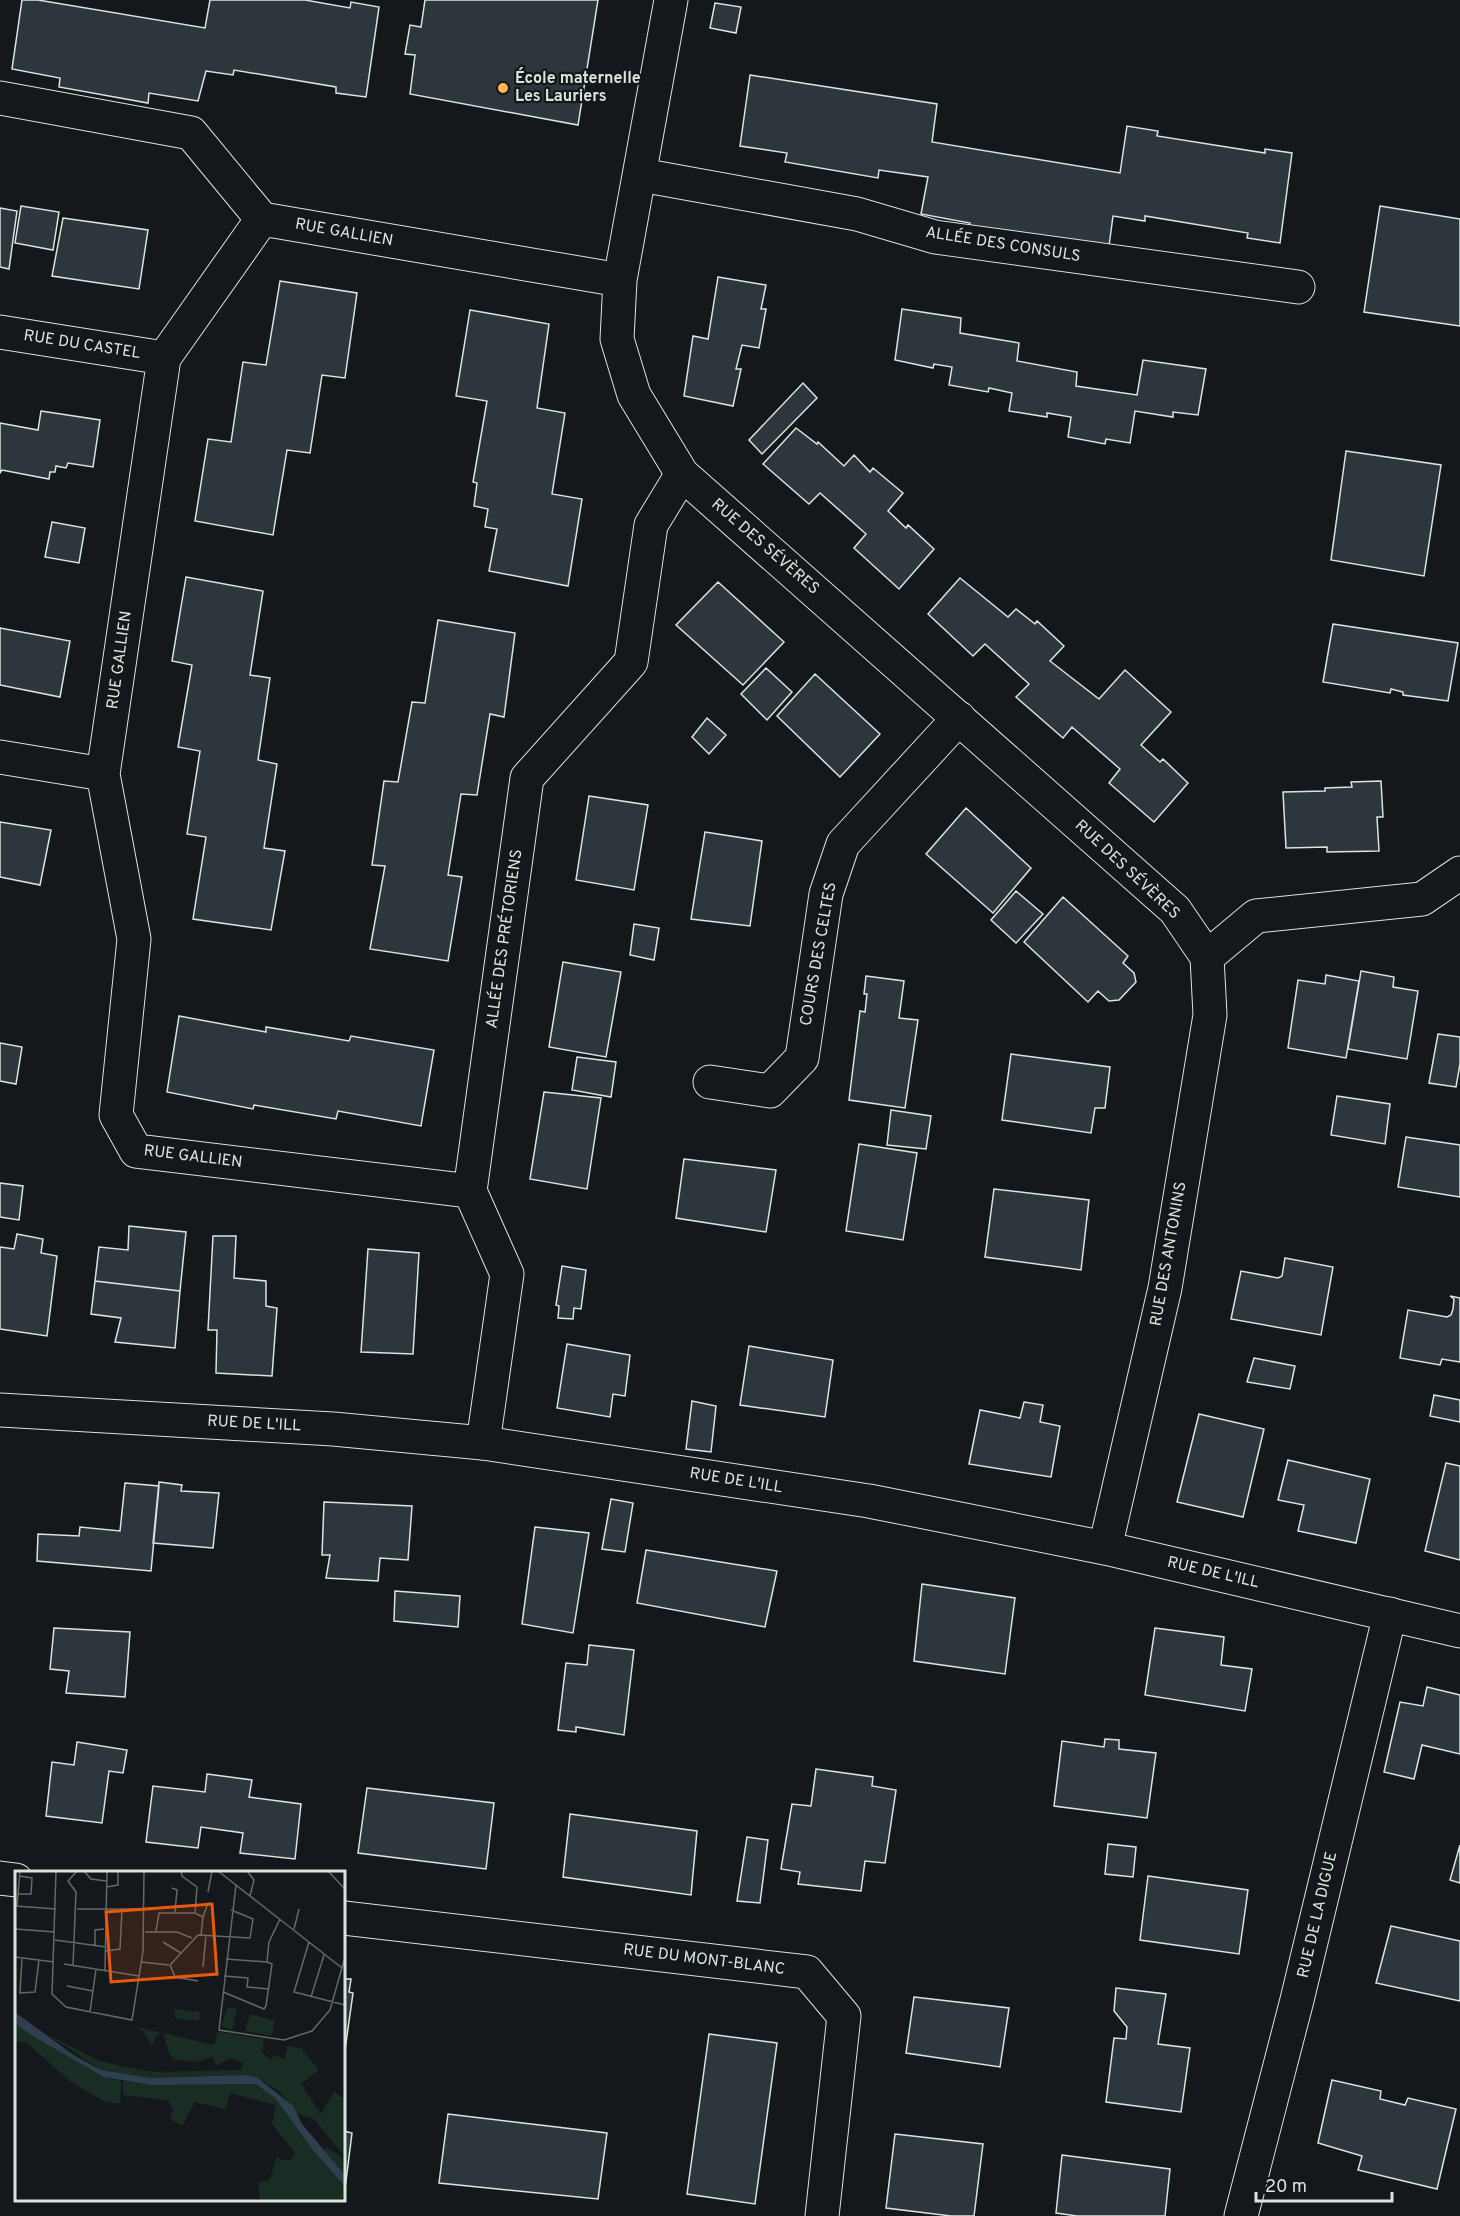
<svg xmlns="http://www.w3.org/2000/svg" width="1460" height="2216" font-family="Overpass,sans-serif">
<rect width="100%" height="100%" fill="#14181c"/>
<!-- building -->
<path fill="#2c363c" stroke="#d8e6dc" stroke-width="1.5" d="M 22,0 L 38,0 L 205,28 L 210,0 L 305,0 L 350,8 L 351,2 L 379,7 L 366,97 L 336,93 L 336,87 L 234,70 L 233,75 L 206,71 L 198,101 L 149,93 L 148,103 L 59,87 L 60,78 L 12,69 Z
M 425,0 L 598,0 L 578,125 L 410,94 L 415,55 L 405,54 L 410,25 L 421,27 Z
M 715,3 L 741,7 L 736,33 L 710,28 Z
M 750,75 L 937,104 L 932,142 L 1120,173 L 1127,126 L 1158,131 L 1157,136 L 1265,153 L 1265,149 L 1292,153 L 1280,243 L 1247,238 L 1248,233 L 1145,216 L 1145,221 L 1113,216 L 1109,246 L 969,229 L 970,223 L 921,214 L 928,177 L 879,170 L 878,178 L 785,162 L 787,153 L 740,146 Z
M 21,206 L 59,212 L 53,250 L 15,243 Z
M 1380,206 L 1460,219 L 1460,326 L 1364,312 Z
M 0,208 L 17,211 L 9,269 L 0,267 Z
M 63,218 L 148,230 L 139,289 L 52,276 Z
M 718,277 L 766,285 L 761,309 L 766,309 L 759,348 L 742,345 L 736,369 L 741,369 L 733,406 L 684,396 L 693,336 L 708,339 Z
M 280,281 L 357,293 L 345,378 L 322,375 L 310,453 L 287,450 L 273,535 L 195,521 L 208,439 L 231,442 L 243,362 L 266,365 Z
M 902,309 L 961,318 L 960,333 L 1019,343 L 1017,361 L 1077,372 L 1076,386 L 1137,395 L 1143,360 L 1206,369 L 1198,415 L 1173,412 L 1173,417 L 1135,411 L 1130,443 L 1106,439 L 1105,444 L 1068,437 L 1071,417 L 1047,413 L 1047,417 L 1009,411 L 1012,393 L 989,388 L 988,392 L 949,385 L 952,367 L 934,364 L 933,368 L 895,360 Z
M 470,310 L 549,324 L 537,408 L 565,413 L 552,494 L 582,499 L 568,586 L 489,571 L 497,529 L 485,527 L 488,509 L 474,506 L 477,483 L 473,482 L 487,401 L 456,396 Z
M 803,383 L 817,398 L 762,454 L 749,440 Z
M 41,411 L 100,420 L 93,467 L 68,463 L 66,468 L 56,466 L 55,472 L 50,472 L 49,479 L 2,470 L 0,473 L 0,423 L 38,430 Z
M 796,428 L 817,444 L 818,442 L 844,466 L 854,455 L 870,472 L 873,468 L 903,493 L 888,511 L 906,528 L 908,525 L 934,549 L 899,589 L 854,548 L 866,534 L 820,493 L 809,504 L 763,464 Z
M 1346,451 L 1441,465 L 1424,576 L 1331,560 Z
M 52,522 L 85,528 L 79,563 L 45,557 Z
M 186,577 L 263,591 L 250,675 L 270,678 L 258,760 L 277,764 L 264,848 L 285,851 L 271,930 L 193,919 L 206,837 L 187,834 L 200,751 L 178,747 L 192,665 L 172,661 Z
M 960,578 L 1008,617 L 1016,609 L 1035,624 L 1037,621 L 1064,646 L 1050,661 L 1099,699 L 1125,670 L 1171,712 L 1141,745 L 1160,762 L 1163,759 L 1188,783 L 1154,822 L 1109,783 L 1120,769 L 1072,727 L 1063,738 L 1016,697 L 1029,684 L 985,644 L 973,656 L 928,614 Z
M 718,582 L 784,642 L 743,685 L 676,625 Z
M 438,620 L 515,633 L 504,717 L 490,714 L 477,795 L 461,794 L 448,875 L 462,877 L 448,961 L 370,949 L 385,866 L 372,865 L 384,781 L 398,782 L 412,702 L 425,703 Z
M 1333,624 L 1458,643 L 1448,701 L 1403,695 L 1403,692 L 1391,689 L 1390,693 L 1323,682 Z
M 0,628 L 70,641 L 60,697 L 0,685 Z
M 766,668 L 792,692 L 767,720 L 741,694 Z
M 815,674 L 880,734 L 840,777 L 777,716 Z
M 707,718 L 726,735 L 709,754 L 692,737 Z
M 1381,781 L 1383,817 L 1377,817 L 1379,851 L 1327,852 L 1327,847 L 1286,848 L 1283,792 L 1325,791 L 1325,788 L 1352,787 L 1351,782 Z
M 589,796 L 648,805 L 634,890 L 576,880 Z
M 966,808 L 1031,868 L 993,913 L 926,854 Z
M 0,822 L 51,830 L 40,885 L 0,877 Z
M 705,832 L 762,841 L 750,926 L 691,919 Z
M 1016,891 L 1043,914 L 1016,943 L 991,920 Z
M 1063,897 L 1128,956 L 1123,963 L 1134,973 L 1136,982 L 1119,1000 L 1109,1001 L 1098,991 L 1088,1002 L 1024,942 Z
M 634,924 L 659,928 L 654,960 L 630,955 Z
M 563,962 L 621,972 L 606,1057 L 549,1047 Z
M 1361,971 L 1394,977 L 1393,987 L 1418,991 L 1407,1059 L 1348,1049 Z
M 1326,975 L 1359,981 L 1346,1058 L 1288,1048 L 1298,980 L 1325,984 Z
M 866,976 L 904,981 L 899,1018 L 918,1020 L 905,1108 L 849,1100 L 860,1011 L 865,1012 L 867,994 L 864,994 Z
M 179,1016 L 266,1032 L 266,1027 L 349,1041 L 351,1036 L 434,1050 L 421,1126 L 338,1111 L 336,1119 L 254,1105 L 253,1109 L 167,1092 Z
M 1438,1034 L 1460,1037 L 1460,1064 L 1456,1087 L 1429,1083 Z
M 0,1043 L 22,1047 L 16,1084 L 0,1081 Z
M 1011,1054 L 1110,1067 L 1105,1108 L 1095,1108 L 1091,1133 L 1002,1120 Z
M 577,1057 L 616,1062 L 611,1097 L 572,1090 Z
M 544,1092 L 601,1098 L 587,1189 L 530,1179 Z
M 1337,1096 L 1390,1104 L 1385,1144 L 1331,1135 Z
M 891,1110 L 931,1116 L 926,1149 L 887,1145 Z
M 1406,1137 L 1460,1145 L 1460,1197 L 1398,1187 Z
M 859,1144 L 917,1153 L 903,1240 L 846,1231 Z
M 684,1159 L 776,1170 L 766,1232 L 676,1218 Z
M 0,1183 L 23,1186 L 19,1220 L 0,1217 Z
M 994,1189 L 1089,1200 L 1081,1270 L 985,1257 Z
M 129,1226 L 186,1232 L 180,1291 L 95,1281 L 99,1247 L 128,1250 Z
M 17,1234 L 43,1239 L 41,1253 L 57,1256 L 47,1336 L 0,1329 L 0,1247 L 14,1249 Z
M 213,1236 L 236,1236 L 234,1278 L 266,1281 L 266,1306 L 277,1308 L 272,1376 L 216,1373 L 217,1330 L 208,1330 Z
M 368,1249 L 419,1253 L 413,1354 L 361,1352 Z
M 1285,1258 L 1333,1267 L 1321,1335 L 1231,1319 L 1241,1271 L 1278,1278 L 1282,1276 Z
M 562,1266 L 586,1270 L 581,1309 L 574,1308 L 573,1319 L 558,1318 L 559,1306 L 556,1305 Z
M 95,1281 L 180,1291 L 175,1348 L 115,1342 L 121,1318 L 91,1314 Z
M 1450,1296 L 1460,1298 L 1460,1362 L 1442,1359 L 1440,1365 L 1400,1358 L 1408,1310 L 1447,1317 L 1451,1315 L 1453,1309 L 1454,1299 Z
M 567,1344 L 630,1355 L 625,1396 L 613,1394 L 610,1417 L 557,1408 Z
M 749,1346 L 833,1360 L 825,1417 L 740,1405 Z
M 1254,1358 L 1295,1366 L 1290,1389 L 1247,1382 Z
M 1434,1395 L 1460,1400 L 1460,1422 L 1430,1416 Z
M 692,1401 L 716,1406 L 711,1452 L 686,1449 Z
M 1024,1402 L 1043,1405 L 1040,1422 L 1060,1426 L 1051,1477 L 969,1464 L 980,1410 L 1020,1418 Z
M 1199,1414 L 1264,1429 L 1243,1517 L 1177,1502 Z
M 1288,1460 L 1370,1479 L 1356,1543 L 1298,1531 L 1304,1505 L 1278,1500 Z
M 1446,1463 L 1460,1466 L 1460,1560 L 1425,1551 Z
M 159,1482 L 182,1485 L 181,1491 L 219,1493 L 213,1548 L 153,1543 Z
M 125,1483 L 159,1486 L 151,1571 L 37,1561 L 38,1534 L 79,1536 L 80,1527 L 120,1531 Z
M 611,1499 L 633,1503 L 625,1552 L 602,1549 Z
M 324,1502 L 412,1506 L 408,1560 L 380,1558 L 378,1581 L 326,1578 L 330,1555 L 322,1555 Z
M 535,1527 L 589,1533 L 573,1633 L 522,1624 Z
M 646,1550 L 777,1571 L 765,1627 L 637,1603 Z
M 922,1584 L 1015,1598 L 1005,1674 L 914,1661 Z
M 395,1591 L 460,1596 L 458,1627 L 394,1621 Z
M 54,1628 L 130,1632 L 125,1697 L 66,1693 L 69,1671 L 50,1669 Z
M 1155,1628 L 1224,1637 L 1221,1665 L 1252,1669 L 1245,1711 L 1145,1695 Z
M 589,1645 L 634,1650 L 624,1735 L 576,1727 L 576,1732 L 558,1730 L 566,1663 L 587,1665 Z
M 1427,1687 L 1460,1695 L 1460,1754 L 1422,1745 L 1414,1779 L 1384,1772 L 1400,1702 L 1423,1706 Z
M 1105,1739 L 1119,1740 L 1119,1749 L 1156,1753 L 1147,1818 L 1054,1806 L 1062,1741 L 1104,1747 Z
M 77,1742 L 127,1750 L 123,1773 L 109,1771 L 102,1823 L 46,1816 L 52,1762 L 74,1765 Z
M 816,1769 L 873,1777 L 872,1786 L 896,1790 L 885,1863 L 865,1861 L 861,1891 L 798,1884 L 800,1872 L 781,1869 L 792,1804 L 811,1806 Z
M 207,1774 L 252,1780 L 249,1797 L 301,1804 L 295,1859 L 240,1853 L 243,1833 L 201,1827 L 198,1848 L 146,1842 L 153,1786 L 205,1792 Z
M 367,1788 L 494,1803 L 486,1869 L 358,1853 Z
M 570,1814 L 697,1831 L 691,1895 L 563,1877 Z
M 747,1837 L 768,1840 L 760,1903 L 737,1901 Z
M 1108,1844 L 1136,1847 L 1133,1877 L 1105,1874 Z
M 1460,1845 L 1460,1883 L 1450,1880 Z
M 1148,1876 L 1248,1890 L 1239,1954 L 1140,1940 Z
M 1391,1926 L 1460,1941 L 1460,2001 L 1376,1983 Z
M 344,1979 L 351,1979 L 349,1992 L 353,1993 L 345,2050 Z
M 1116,1988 L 1166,1994 L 1158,2044 L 1190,2048 L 1181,2112 L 1106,2102 L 1114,2038 L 1126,2039 L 1127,2027 L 1114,2011 Z
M 914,1997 L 1009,2008 L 1000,2067 L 906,2053 Z
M 709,2034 L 777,2043 L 755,2204 L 687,2194 Z
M 1332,2080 L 1381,2091 L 1380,2099 L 1405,2105 L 1408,2098 L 1456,2109 L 1437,2189 L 1358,2170 L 1362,2156 L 1318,2143 Z
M 448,2114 L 607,2133 L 598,2199 L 439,2183 Z
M 344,2131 L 352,2133 L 344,2197 Z
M 895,2134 L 983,2144 L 974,2216 L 951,2216 L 886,2208 Z
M 1062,2155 L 1170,2169 L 1165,2216 L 1077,2216 L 1056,2213 Z"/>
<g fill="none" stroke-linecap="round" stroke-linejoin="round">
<!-- street casing -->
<g stroke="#d8e6dc" stroke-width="35">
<path id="street" d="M 671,0 L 620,280 L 617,339 L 634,395 L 682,474 L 1175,910 L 1207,957
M 0,98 L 191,133 L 262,219
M 641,175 L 857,214 L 935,237 L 1298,287
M 0,332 L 164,358
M 0,757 L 103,774
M 1207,957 L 1256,916 L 1422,899 L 1460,873
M 710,1082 L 770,1091 L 802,1058 L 826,894 L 843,844 L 959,718
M 470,1191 L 136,1151 L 116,1115 L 134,939 L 103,774 L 164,358 L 262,219 L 620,280
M 483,1443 L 507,1274 L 470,1191 L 527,778 L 631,662 L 651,525 L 682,474
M 1105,1548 L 1165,1288 L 1210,1015 L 1207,957
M 0,1878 L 16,1880
M 344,1918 L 807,1972 L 844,2016 L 822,2216
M 1241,2216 L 1297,2000 L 1390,1614"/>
</g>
<!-- secondary casing -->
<g stroke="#d8e6dc" stroke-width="35">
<path id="secondary" d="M 0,1410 L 333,1429 L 483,1443 L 869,1501 L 1105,1548 L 1460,1631"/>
</g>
<!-- street -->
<use href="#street" stroke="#14181c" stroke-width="33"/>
<!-- secondary -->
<use href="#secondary" stroke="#14181c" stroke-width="33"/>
</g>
<!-- markers -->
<circle fill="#ffb74d" stroke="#14181c" stroke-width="2" cx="503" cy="88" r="6"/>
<g text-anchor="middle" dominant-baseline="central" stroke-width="4.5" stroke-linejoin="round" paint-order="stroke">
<!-- poi labels -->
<g font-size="16" font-weight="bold" fill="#d8e6dc" stroke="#14181c" text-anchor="start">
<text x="515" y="79">École maternelle<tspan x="515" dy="18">Les Lauriers</tspan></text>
</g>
<!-- street labels -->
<g font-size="16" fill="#d8e6dc" stroke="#14181c">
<text transform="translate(344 233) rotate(10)">RUE GALLIEN</text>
<text transform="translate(1003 245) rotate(9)">ALLÉE DES CONSULS</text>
<text transform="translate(82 345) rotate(9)">RUE DU CASTEL</text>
<text transform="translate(765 547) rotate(41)">RUE DES SÉVÈRES</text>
<text transform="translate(120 660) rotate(-82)">RUE GALLIEN</text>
<text transform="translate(1127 870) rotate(43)">RUE DES SÉVÈRES</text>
<text transform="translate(505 939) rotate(-82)">ALLÉE DES PRÉTORIENS</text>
<text transform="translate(819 954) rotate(-80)">COURS DES CELTES</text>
<text transform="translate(193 1157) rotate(7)">RUE GALLIEN</text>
<text transform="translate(1169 1254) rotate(-80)">RUE DES ANTONINS</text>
<text transform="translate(254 1424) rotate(3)">RUE DE L'ILL</text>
<text transform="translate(736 1481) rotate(9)">RUE DE L'ILL</text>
<text transform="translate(1213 1573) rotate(13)">RUE DE L'ILL</text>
<text transform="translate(1318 1915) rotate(-77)">RUE DE LA DIGUE</text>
<text transform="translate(704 1960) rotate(7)">RUE DU MONT-BLANC</text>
</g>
</g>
<!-- overview -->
<g transform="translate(15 1871)">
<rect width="330" height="330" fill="#14181c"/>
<path d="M 213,136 L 222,138 L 217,159 L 206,155 ZM 160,138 L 185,141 L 184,150 L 160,147 ZM 235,143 L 260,150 L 257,165 L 230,160 ZM 0,152 L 89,206 L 106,210 L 105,233 L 89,230 L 56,211 L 12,172 L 0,170 ZM 117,155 L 199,174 L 203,161 L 249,168 L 247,181 L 255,189 L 260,184 L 270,188 L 272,175 L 286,177 L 304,199 L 286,213 L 306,243 L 319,221 L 330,228 L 330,286 L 299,248 L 282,243 L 265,221 L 243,207 L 229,204 L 136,207 L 86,199 L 32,163 L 82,189 L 105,195 L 138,201 L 226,199 L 228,192 L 215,187 L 201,195 L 198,186 L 180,191 L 161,189 L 155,184 L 148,162 L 143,163 L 137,174 L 128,160 ZM 108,210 L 135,214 L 241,213 L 261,228 L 300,282 L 330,315 L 330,330 L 245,330 L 243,311 L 255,309 L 261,287 L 275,290 L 280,282 L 257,253 L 261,234 L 215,222 L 211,238 L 180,231 L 167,255 L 154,247 L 158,240 L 153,229 L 108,224 ZM 311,276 L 327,286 L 330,304 L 309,279 Z" fill="#1a2d24"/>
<path d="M 0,141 L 60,185 L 86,199 L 136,207 L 229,204 L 243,207 L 278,235 L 287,253 L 330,304 L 330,315 L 300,282 L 261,228 L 241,213 L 135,214 L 89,206 L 16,164 L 0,152 Z" fill="#2f3f4d"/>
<path fill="none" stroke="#626a69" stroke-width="1.5" d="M 41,0 L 37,123 L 51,136 L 117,149 L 128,80 L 129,0M 69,0 L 76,8 L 91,10M 166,0 L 167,5 L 182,16 L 180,42M 203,0 L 327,97M 232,0 L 239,9 L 235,25M 313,0 L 330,18M 221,14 L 204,159 L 269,169 L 297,160 L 315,139 L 330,86M 91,16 L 103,14 L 103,0M 157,17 L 162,19 L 160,41M 193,21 L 197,0M 3,23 L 16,23 L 17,7 L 4,5M 0,35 L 41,38M 2,35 L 5,0M 62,38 L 129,38M 188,46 L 193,32 L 196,33M 0,58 L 40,61M 279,58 L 284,38M 141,60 L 144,42 L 180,42 L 188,46 L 186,64M 130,61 L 162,61 L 177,67M 40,69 L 91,76M 148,71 L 166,82M 294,71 L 279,121 L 330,134M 80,74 L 80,59 L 89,58M 91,80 L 105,78 L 107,39M 0,86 L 39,91M 7,87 L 5,122 L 20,121 L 24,89M 211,88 L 252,91M 126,91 L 154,94M 49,93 L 124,105M 58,94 L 61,21 L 53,10 L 62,0M 155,94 L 183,64 L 235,67 L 238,48 L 216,39M 155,94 L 160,106 L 183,110M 188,96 L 191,64M 90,99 L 92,0M 209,105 L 233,107 L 232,116 L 254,118M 52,115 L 78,120M 208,121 L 249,138 L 251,135 L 257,93 L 252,91 L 254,71 L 265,48M 296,126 L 309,84M 75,141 L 81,98"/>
<path fill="#e8590c" fill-opacity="0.15" stroke="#e8590c" stroke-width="3" d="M 197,33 L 202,103 L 96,111 L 91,41 Z"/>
<rect width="330" height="330" fill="none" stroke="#d8e6dc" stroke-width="3"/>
</g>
<!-- scale -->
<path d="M1256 2192v9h136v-9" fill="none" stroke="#d8e6dc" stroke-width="3"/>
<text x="1265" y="2192" font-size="18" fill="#d8e6dc" stroke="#14181c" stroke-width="4.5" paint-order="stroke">20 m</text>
</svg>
